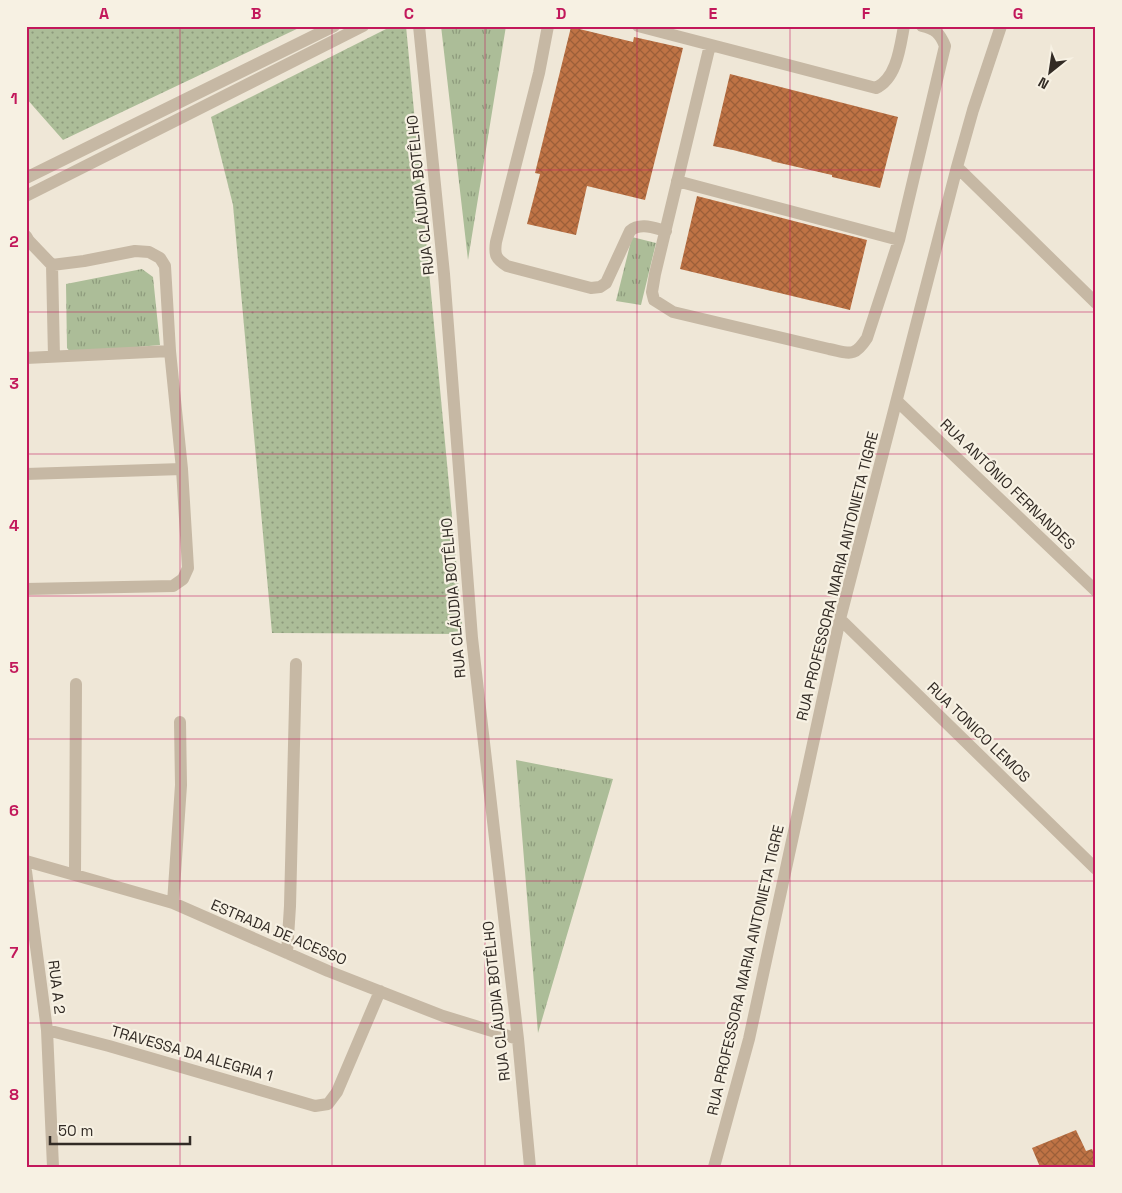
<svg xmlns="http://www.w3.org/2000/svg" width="1122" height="1193" font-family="'Space Grotesk',sans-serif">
<defs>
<pattern id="grass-dots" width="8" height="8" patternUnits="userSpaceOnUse" patternTransform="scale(1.25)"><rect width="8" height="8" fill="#acbd98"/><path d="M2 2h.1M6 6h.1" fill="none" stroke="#8d9a7c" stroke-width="1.8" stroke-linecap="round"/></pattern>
<pattern id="park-tufts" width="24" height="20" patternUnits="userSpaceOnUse" patternTransform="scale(1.25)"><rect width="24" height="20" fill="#acbd98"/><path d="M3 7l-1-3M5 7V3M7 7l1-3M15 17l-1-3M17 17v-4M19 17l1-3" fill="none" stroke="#8d9a7c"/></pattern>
<pattern id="building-cross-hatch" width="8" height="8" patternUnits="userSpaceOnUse" patternTransform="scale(1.25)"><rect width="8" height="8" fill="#bf7345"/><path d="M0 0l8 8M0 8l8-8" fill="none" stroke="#9c5f39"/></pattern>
</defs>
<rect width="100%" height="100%" fill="#efe7d7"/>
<!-- grass -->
<path fill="url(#grass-dots)" d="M 26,26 L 303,26 L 63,140 L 26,98 Z
M 392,26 L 406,26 L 463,634 L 272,633 L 233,205 L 211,117 Z"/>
<!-- park -->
<path fill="url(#park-tufts)" d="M 441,26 L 506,26 L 468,260 Z
M 632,237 L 656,243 L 641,305 L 616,301 Z
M 142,269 L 153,277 L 160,345 L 71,353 L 67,348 L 66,284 Z
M 516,760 L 613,779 L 538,1033 Z"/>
<!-- building -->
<path fill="url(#building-cross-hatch)" d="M 571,27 L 633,42 L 634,37 L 683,48 L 645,200 L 587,186 L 576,235 L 527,224 L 540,174 L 535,173 Z
M 730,74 L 898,117 L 880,188 L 832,177 L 832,175 L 771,161 L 772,160 L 733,150 L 713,146 Z
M 697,196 L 867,240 L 850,310 L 680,269 Z
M 1076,1130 L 1086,1151 L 1092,1149 L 1096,1157 L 1096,1167 L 1040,1167 L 1032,1148 Z"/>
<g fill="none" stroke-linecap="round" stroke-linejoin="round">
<!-- minor -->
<path stroke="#c6b8a4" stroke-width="12" d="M 419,26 L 444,274 L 472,638 L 518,1039 L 530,1167
M 548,26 L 539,73 L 496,242 C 494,255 496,259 507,266 L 591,288 L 600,287 L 606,283 L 630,231 C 640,222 654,228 666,231
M 638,26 L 876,88 C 897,78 900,47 904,26
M 710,45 L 655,274 L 652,292 L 654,300 L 673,312 L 829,349 C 850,353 854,358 867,338 L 899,240 L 945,46 C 940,33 935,29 922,26
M 957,167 L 1096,303
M 26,178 L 334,26
M 677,181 L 899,240
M 26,196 L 363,26
M 26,236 L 29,241 L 52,265 L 54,357
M 26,358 L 170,351
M 897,401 L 1096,591
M 26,474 L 182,469
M 26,589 L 173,586 L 183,579 L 188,568 L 182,469 L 170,351 L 165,266 L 160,258 L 149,252 L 135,251 L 84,261 L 52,265
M 840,619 L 1096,869
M 26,861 L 173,903 L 328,971 L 443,1016 L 518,1039
M 26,871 L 47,1030 L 53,1167
M 75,875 L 76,684
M 173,903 L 181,785 L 180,722
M 287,953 L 290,906 L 296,664
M 47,1030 L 109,1046 L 315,1106 L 328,1104 L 337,1092 L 380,991
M 714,1167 L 749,1039 L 840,619 L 957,167 L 973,110 L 1001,26"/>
</g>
<!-- grid -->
<path fill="none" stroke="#c2185b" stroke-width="1" stroke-opacity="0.55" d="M 180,26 L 180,1167M 332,26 L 332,1167M 485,26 L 485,1167M 637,26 L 637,1167M 790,26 L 790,1167M 942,26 L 942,1167M 26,170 L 1096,170M 26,312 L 1096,312M 26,454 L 1096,454M 26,596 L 1096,596M 26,739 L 1096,739M 26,881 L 1096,881M 26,1023 L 1096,1023"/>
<g text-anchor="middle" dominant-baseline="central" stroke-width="4.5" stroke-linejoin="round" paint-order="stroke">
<!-- street labels -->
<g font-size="15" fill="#322b25" stroke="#f7f1e3">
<text transform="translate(420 195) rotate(-96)">RUA CLÁUDIA BOTÊLHO</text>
<text transform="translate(1008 484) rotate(44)">RUA ANTÔNIO FERNANDES</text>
<text transform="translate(837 576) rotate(-76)">RUA PROFESSORA MARIA ANTONIETA TIGRE</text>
<text transform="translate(453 598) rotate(-95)">RUA CLÁUDIA BOTÊLHO</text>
<text transform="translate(979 732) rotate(44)">RUA TONICO LEMOS</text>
<text transform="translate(279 932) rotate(23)">ESTRADA DE ACESSO</text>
<text transform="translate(745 970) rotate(-77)">RUA PROFESSORA MARIA ANTONIETA TIGRE</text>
<text transform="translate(57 987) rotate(83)">RUA A 2</text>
<text transform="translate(496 1001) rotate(-96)">RUA CLÁUDIA BOTÊLHO</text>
<text transform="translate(192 1053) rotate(16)">TRAVESSA DA ALEGRIA 1</text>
</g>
</g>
<!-- border -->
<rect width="1122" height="1193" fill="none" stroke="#f7f1e3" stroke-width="55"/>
<!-- north arrow -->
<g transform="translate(1050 72) rotate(210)" stroke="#f7f1e3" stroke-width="4" paint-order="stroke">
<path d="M0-4L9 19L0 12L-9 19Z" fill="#322b25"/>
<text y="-8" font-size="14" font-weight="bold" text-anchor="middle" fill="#322b25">N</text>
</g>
<!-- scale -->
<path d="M50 1136v8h140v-8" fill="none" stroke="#322b25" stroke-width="2.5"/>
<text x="58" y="1136" font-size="15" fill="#322b25" stroke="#f7f1e3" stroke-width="4" paint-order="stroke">50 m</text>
<rect x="28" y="28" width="1066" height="1138" fill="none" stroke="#c2185b" stroke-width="2"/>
<g font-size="16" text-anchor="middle" font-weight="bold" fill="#c2185b">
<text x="104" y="19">A</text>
<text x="256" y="19">B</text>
<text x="409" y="19">C</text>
<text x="561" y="19">D</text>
<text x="713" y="19">E</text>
<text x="866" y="19">F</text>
<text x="1018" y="19">G</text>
<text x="14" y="104">1</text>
<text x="14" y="247">2</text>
<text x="14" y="389">3</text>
<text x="14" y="531">4</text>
<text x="14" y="673">5</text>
<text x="14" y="816">6</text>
<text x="14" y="958">7</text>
<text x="14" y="1100">8</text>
</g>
</svg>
